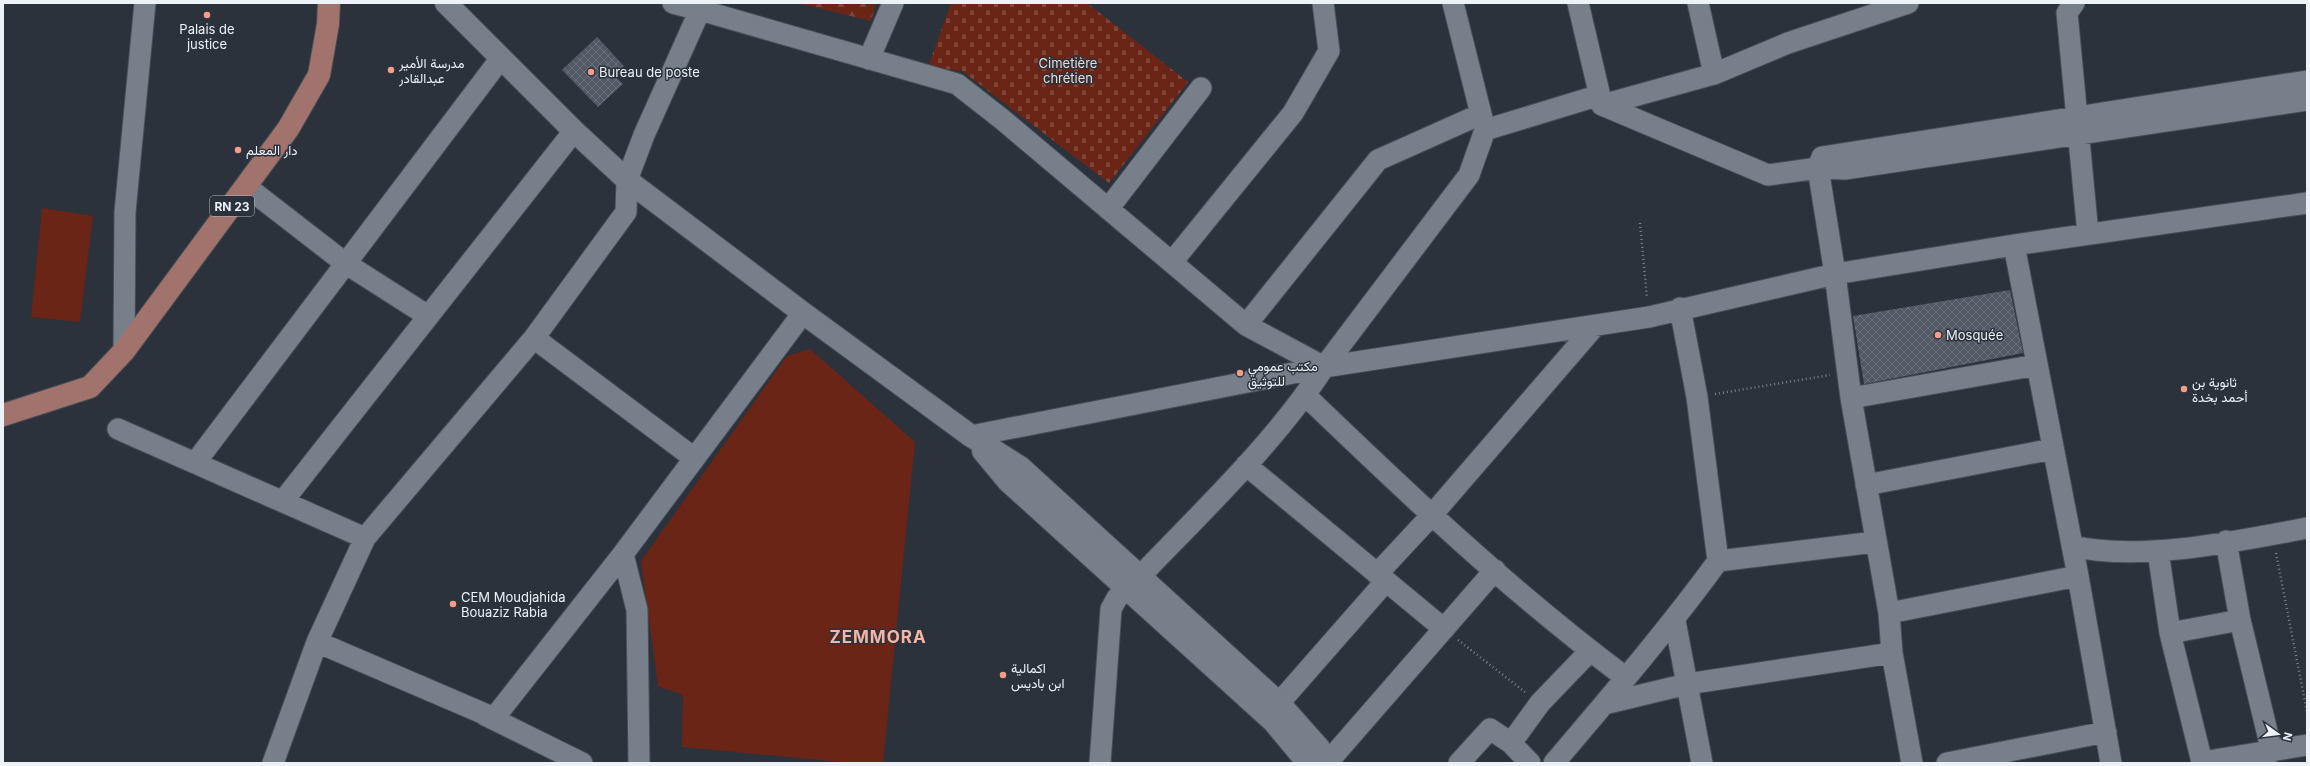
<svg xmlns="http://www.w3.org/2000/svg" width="2310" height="766" font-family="Inter,Vazirmatn,sans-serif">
<defs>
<pattern id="forest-firs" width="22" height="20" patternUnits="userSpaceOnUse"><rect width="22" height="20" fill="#6b2516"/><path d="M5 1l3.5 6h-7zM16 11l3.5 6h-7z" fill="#804539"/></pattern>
<pattern id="cemetery-stones" width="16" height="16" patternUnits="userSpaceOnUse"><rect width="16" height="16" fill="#6b2516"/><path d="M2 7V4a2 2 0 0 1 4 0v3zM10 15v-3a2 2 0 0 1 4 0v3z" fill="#804539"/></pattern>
<pattern id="building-cross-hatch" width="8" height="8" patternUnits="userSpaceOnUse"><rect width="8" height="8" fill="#525965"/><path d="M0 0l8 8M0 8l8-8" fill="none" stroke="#6b717c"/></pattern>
</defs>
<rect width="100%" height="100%" fill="#2b323c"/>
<!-- grass -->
<path fill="#6b2516" d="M 42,208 L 93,216 L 80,322 L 31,317 Z
M 810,349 L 915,442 L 883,763 L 852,763 L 682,747 L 683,695 L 658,686 L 641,561 L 787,356 Z"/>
<!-- forest -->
<path fill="url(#forest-firs)" d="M 798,3 L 876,3 L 871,21 Z"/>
<!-- cemetery -->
<path fill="url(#cemetery-stones)" d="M 951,3 L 1087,3 L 1188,82 L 1109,183 L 962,71 L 928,67 Z"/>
<!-- building -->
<path fill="url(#building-cross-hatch)" d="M 597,37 L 624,66 L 614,75 L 623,84 L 598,107 L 562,70 Z
M 2010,290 L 2023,353 L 1864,384 L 1853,316 Z"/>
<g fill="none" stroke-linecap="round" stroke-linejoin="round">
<!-- street casing -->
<g stroke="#474e56" stroke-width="23">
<path id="street" d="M 673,3 L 700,10 L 703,3
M 1578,3 L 1602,105 L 1768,175 L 1818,168 L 1835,274 L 1851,398 L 1889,613 L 1892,653 L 1912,763
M 2074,3 L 2067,13 L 2088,234
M 869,59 L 893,3
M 1714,74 L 1788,43 L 1908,3
M 2307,81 L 1822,157 L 1818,168 L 1845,169 L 2307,100
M 1602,105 L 1714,74 L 1698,3
M 1485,130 L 1600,95
M 247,187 L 345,263 L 428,316
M 1108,209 L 1201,88
M 2014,245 L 2078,576 L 2111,763
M 1172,262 L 1293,113 L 1329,51 L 1323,3
M 1680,308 L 1697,397 L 1718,561
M 1246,325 L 1378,160 L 1481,114
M 534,338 L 694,458
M 124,351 L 125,212 L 145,3
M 1306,396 C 1408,494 1511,592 1625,677
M 1851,398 L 2037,365
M 118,429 L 365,538
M 971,436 L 1324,367 L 1649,317 L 1835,274 L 2014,245 L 2307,203
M 195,463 L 501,58
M 1246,465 L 1444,629
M 1866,485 L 2053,449
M 283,501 L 574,131
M 2226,541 L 2240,620 L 2272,752
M 2072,546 C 2140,562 2238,541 2307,528
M 2158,551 L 2170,633 L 2202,762 L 2307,745
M 623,554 L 803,313
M 1377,574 L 1431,516 L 1594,327
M 1889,613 L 2078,576
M 1675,621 L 1702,763
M 2170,633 L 2240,620
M 317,642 L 494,718 L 623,554 L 637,610 L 639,763
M 1279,703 L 1386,581
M 1604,704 L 1687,684 L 1892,653
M 485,715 L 582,763
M 1511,743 L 1540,703 L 1590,651
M 273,763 L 317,642 L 365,538 L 534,338 L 626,212 L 627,180 L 644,135 L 700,10 L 957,84 L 1003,120 L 1246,325 L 1324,367 L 1469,175 L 1485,130 L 1453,3
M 1100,763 L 1111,609 L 1117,598 L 1129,588 C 1194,519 1273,446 1324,367
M 1327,763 L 1495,570
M 1459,763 L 1490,729 L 1511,743 L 1530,763
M 1554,763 C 1610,697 1667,631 1718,561 L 1875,542
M 1947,763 L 2106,732"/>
</g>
<!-- secondary casing -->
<g stroke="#474e56" stroke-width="24">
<path id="secondary" d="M 446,3 L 574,131 L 627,180 L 803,313 L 971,436 L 1020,467 L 1279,703 L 1319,748 L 1327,763
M 983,451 L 1008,481 L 1273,721 L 1308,763"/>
</g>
<!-- primary casing -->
<g stroke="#474e56" stroke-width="24">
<path id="primary" d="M 3,415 L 90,387 L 124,351 L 288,129 L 319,75 L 328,24 L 329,3"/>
</g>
<!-- path -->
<path stroke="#7c828b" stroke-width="2.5" stroke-dasharray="1 3" stroke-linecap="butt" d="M 1640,223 L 1647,298
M 1715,394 L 1830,375
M 2276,553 L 2307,712
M 1458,640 L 1525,692"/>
<!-- street -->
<use href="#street" stroke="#777f8b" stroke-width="21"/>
<!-- secondary -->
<use href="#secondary" stroke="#777f8b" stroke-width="22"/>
<!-- primary -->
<use href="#primary" stroke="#a2726c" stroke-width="22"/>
</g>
<!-- markers -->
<g fill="#f49e89" stroke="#2b323c" stroke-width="1.5">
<circle cx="207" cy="15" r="4"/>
<circle cx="391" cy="70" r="4"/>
<circle cx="591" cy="72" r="4"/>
<circle cx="238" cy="150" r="4"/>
<circle cx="1938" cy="335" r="4"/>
<circle cx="1240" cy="373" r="4"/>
<circle cx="2184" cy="389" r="4"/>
<circle cx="453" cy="604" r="4"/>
<circle cx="1003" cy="675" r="4"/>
</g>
<g text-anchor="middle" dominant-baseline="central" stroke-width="3" stroke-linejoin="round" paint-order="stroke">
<!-- shield labels -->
<rect fill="#2b323c" stroke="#b3b8c0" stroke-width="1" x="210" y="196" width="44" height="20" rx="3"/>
<g font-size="12" font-weight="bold" fill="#edf1f8">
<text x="232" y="206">RN 23</text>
</g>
<!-- poi labels -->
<g font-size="13" fill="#edf1f8" stroke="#2b323c" text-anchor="start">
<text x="207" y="29" text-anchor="middle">Palais de<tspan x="207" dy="15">justice</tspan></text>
<text x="399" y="63">مدرسة الأمير<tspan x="399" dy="15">عبدالقادر</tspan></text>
<text x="599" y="72">Bureau de poste</text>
<text x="246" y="150">دار المعلم</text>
<text x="1946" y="335">Mosquée</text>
<text x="1248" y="366">مكتب عمومي<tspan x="1248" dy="15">للتوثيق</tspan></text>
<text x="2192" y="382">ثانوية بن<tspan x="2192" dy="15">أحمد بخدة</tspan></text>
<text x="461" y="597">CEM Moudjahida<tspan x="461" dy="15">Bouaziz Rabia</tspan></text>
<text x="1011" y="668">اكمالية<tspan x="1011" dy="15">ابن باديس</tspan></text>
</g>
<!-- park labels -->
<g font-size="13" fill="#efd7d1" stroke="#2b323c">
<text x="1068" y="63">Cimetière<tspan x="1068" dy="15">chrétien</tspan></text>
</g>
<!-- district labels -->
<g font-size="17" font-weight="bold" letter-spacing="1" fill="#f5b4a4" stroke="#2b323c">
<text x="878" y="637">ZEMMORA</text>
</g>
</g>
<!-- border -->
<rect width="2310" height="766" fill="none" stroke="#edf1f8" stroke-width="8"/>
<!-- north arrow -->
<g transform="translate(2278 734) rotate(104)" stroke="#2b323c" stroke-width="3" paint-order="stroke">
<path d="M0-3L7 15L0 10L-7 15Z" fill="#edf1f8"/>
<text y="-6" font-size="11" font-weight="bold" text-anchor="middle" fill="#edf1f8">N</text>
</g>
</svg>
